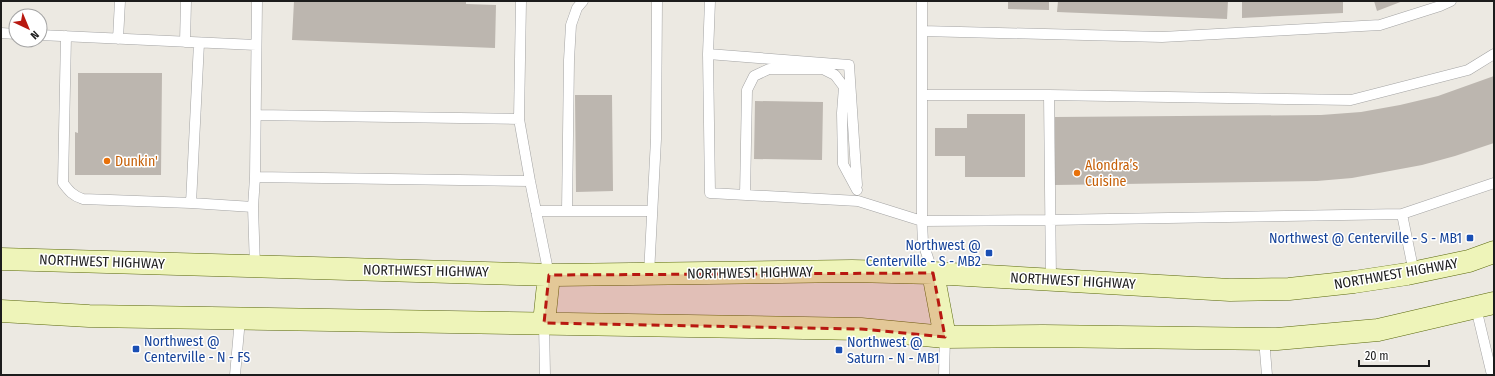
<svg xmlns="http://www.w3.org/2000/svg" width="1495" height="376" font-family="'Fira Sans Condensed',sans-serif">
<rect width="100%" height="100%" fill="#ece9e2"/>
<!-- building -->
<path fill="#bcb6af" d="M 294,1 L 466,1 L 466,4 L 496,5 L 495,48 L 292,40 Z
M 1008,1 L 1049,1 L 1049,10 L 1008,9 Z
M 1058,1 L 1228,1 L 1227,19 L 1057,12 Z
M 1242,1 L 1343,1 L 1343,13 L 1242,18 Z
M 1374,1 L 1403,1 L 1377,11 Z
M 78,73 L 162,73 L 161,175 L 75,175 L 75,132 L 78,133 Z
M 1494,76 L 1494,143 L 1455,156 L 1422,165 L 1352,178 L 1317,181 L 1055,185 L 1055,117 L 1321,115 L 1361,112 L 1400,105 L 1438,96 Z
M 575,95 L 612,95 L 613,191 L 576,192 Z
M 755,101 L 823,102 L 822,160 L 754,159 Z
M 967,114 L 1025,114 L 1025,177 L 965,177 L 965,156 L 935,156 L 935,128 L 967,128 Z"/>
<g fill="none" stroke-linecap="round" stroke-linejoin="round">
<!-- lane casing -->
<g stroke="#a3a3a3" stroke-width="11">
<path id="lane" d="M 521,1 L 519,119 L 530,181 L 549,275
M 710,1 L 708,54 L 710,193 L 858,201 L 922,221 L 1050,220 L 1402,214 L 1494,183
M 922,1 L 922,221 L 923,243 L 933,273
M 922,31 L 1162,37 L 1380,25 L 1440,6 L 1451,1
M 1,33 L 16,34
M 40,35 L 256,45
M 66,36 L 63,183 C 69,191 73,196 83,199 L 191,203 L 253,207
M 118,39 L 120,1
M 185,42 L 186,1
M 708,54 L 849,65 L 857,185
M 923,95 L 1049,95
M 256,115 L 519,119
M 255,177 L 530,181
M 745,195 L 747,90 L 754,76 L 769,69 L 823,69 L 835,75 L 844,87 L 842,113 L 843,164 L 857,190
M 191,203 L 199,43
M 536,211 L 652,211
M 567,211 L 569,60 L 571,25 L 577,8 L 583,1
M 1402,214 L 1414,273
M 255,267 L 253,207 L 255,177 L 257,1
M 649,274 L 656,139 L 657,1
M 1051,280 L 1049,95 L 1351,100 L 1468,70 L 1494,54
M 1476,308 L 1492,375
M 544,323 L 545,375
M 1264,339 L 1267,375
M 235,375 L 240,319
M 944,375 L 945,337"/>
</g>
<!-- secondary casing -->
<g stroke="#5a680d" stroke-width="23">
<path id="secondary" d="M 1,259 L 555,275 L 852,271 L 933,273 L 1230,290 L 1289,289 L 1354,282 L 1407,274 L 1469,261 L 1494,252
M 933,273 L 945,337
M 1,311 L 89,316 L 861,329 L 945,337 L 1043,336 L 1277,339 L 1378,330 L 1494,303
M 544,323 L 549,275"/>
</g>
<!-- lane -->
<use href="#lane" stroke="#fff" stroke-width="10"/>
<!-- secondary -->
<use href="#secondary" stroke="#eef4b9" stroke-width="22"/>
</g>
<!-- marked area -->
<path fill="#b81810" fill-opacity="0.2" stroke="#b81810" stroke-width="3" stroke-dasharray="8 5" stroke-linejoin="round" d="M 933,273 L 945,337 L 861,329 L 544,323 L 549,275 Z"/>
<!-- markers -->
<g fill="#e8710a" stroke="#fff" stroke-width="1.5">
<circle cx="107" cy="161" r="4"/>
<circle cx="1077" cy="173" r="4"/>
</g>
<g fill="#1a4fb4" stroke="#fff" stroke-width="1.5">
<rect x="1466" y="234" width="8" height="8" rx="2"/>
<rect x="985" y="249" width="8" height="8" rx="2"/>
<rect x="132" y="345" width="8" height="8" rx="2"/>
<rect x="835" y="346" width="8" height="8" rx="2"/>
</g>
<g text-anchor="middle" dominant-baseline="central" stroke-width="3" stroke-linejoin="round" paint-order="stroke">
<!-- food labels -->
<g font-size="14" fill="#c56008" stroke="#fff" text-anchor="start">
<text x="115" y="161">Dunkin'</text>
<text x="1085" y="165">Alondra’s<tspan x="1085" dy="16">Cuisine</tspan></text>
</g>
<!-- transit labels -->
<g font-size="14" fill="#164399" stroke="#fff" text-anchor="end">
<text x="1462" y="238">Northwest @ Centerville - S - MB1</text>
<text x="981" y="245">Northwest @<tspan x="981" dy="16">Centerville - S - MB2</tspan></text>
<text x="144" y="341" text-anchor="start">Northwest @<tspan x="144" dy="16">Centerville - N - FS</tspan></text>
<text x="847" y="342" text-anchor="start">Northwest @<tspan x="847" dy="16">Saturn - N - MB1</tspan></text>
</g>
<!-- street labels -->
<g font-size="14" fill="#1c1c1c" stroke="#fff">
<text transform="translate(102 262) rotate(2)">NORTHWEST HIGHWAY</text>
<text transform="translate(426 271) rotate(1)">NORTHWEST HIGHWAY</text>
<text transform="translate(750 273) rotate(-1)">NORTHWEST HIGHWAY</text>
<text transform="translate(1396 274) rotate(-10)">NORTHWEST HIGHWAY</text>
<text transform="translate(1073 281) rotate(3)">NORTHWEST HIGHWAY</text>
</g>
</g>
<!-- border -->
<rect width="1495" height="376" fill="none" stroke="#1c1c1c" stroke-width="4"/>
<!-- north arrow -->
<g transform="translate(28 28) rotate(136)"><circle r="19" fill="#ffffff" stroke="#a4a4a4"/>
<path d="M0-3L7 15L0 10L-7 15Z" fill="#b81810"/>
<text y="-6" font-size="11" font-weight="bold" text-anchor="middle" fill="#1c1c1c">N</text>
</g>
<!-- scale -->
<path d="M1359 360v6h70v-6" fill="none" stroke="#1c1c1c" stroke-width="2"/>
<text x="1365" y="360" font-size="12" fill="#1c1c1c" stroke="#ffffff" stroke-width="3" paint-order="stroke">20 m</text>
</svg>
